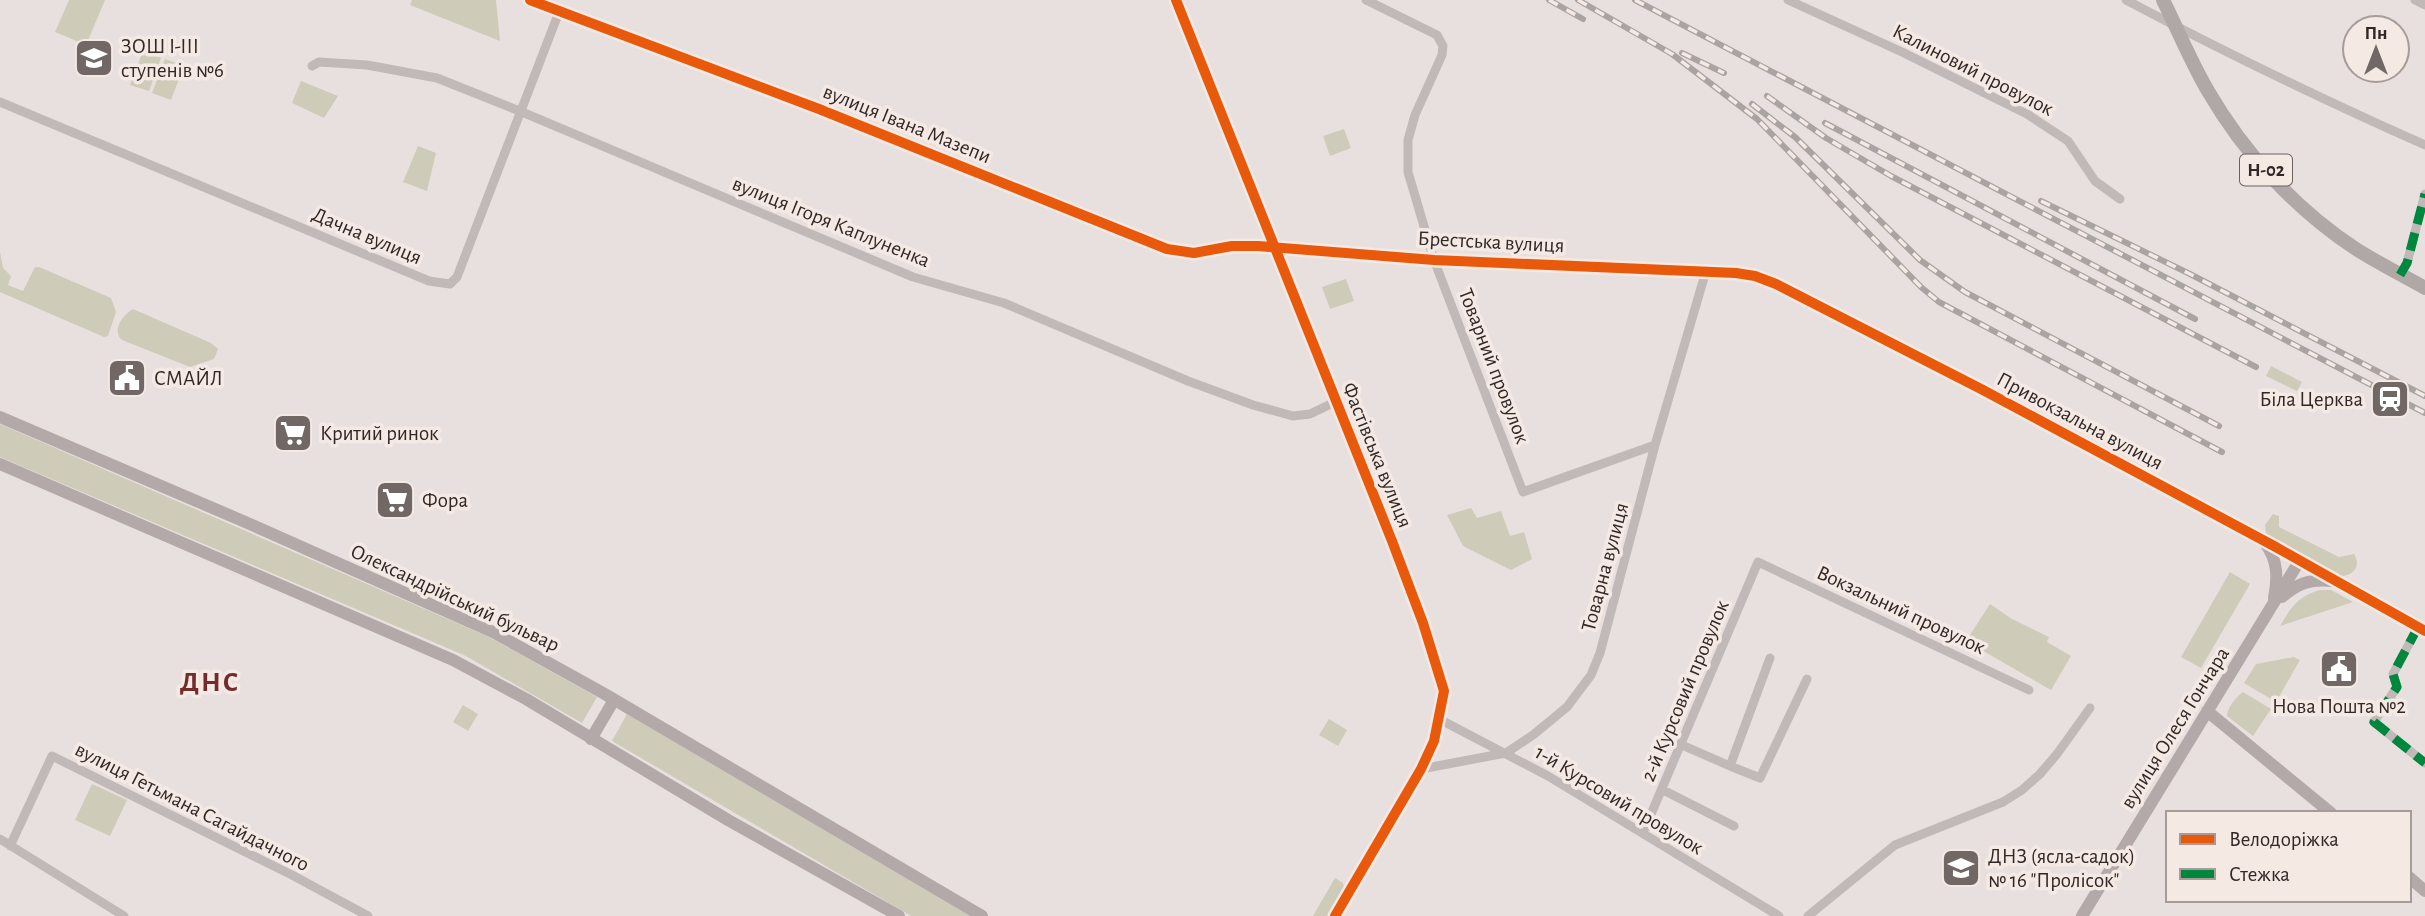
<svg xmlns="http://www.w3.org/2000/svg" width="2425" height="916" font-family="'Alegreya Sans',sans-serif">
<rect width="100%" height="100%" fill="#e8e0de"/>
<!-- green -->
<path fill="#cecbb9" d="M 69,0 L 105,0 L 86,45 L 55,32 Z
M 412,0 L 496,0 L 500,41 L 410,5 Z
M 143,51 L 161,58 L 149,91 L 130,85 Z
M 165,59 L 184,66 L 171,100 L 152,93 Z
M 301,81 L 338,96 L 324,118 L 292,103 Z
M 1344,129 L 1351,148 L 1330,156 L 1323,136 Z
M 418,146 L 436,153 L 427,191 L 403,182 Z
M 0,252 L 3,268 L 11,276 L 8,285 L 23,291 L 35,267 L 39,267 L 111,298 L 116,312 L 108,336 L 104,337 L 0,292 Z
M 1346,279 L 1354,301 L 1330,309 L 1322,287 Z
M 133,309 L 211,343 L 218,349 L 214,359 L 190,367 L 122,340 C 111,330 123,315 133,309 Z
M 2271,366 L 2302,382 L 2297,391 L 2266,376 Z
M 0,424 L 489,637 L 597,697 L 582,723 L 466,656 L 0,457 Z
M 1471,508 L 1477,518 L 1501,511 L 1510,536 L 1524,532 L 1532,559 L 1511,570 L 1463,546 L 1447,515 Z
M 2273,514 L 2279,516 L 2279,527 L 2339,557 L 2354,554 C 2361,565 2355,575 2342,576 L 2266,534 L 2265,525 Z
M 2230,572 L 2250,584 L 2201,668 L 2181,657 Z
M 2320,590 L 2331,590 L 2353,602 L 2280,626 C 2291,607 2298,596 2320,590 Z
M 1990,604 L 2012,619 L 2049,637 L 2047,642 L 2071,656 L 2051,690 L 1966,641 Z
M 2294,657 L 2300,660 L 2276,702 L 2244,683 L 2256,664 Z
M 2243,692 L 2271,709 L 2253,736 L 2227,716 C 2227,708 2236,697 2243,692 Z
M 463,705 L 478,714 L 468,731 L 453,722 Z
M 627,714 L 970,916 L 911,916 L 612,741 Z
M 1329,719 L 1347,730 L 1338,746 L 1319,735 Z
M 92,784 L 127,800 L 110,836 L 75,820 Z
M 1335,878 L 1343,883 L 1344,887 L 1328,916 L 1313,916 Z"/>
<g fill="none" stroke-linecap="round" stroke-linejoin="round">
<!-- street -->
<path stroke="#c1b9b7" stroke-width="9" d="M 1366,0 L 1437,35 L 1443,46 L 1442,55 L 1415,115 L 1408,140 L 1408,172 L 1434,260 L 1523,492 L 1655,445
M 1788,0 L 1902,52 L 2027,114 L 2068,141 L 2095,181 L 2120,199
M 2126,0 C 2224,52 2324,100 2425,145
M 2415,0 L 2425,5
M 312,66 L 319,62 L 367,65 L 437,78 L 522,112 L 913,277 L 1004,303 L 1188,381 L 1253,405 L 1293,416 L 1310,414 L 1335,402
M 0,102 L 429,281 L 450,284 L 457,277 L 559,12
M 2400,275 L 2407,263 L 2425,194
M 2418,627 L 2393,674 L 2397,687 L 2374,722 L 2425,763
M 1439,719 L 1548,776 L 1779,916
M 1682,745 L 1730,766 L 1770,658
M 1730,766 L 1760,778 L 1807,679
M 1421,769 L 1506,753 L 1533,735 L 1567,707 L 1591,675 L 1600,653 L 1655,445 L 1706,271
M 1663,790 L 1734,826
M 1643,833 L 1758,562 L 2029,690
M 0,839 L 124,916
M 10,846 L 52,756 L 292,875 L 368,916
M 1808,916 L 1895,845 L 2003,802 L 2022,790 L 2040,774 L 2057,754 L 2090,708"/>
<!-- secondary -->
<path stroke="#b2a9a8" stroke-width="12" d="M 530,0 L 819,109 L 1167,249 L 1194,253 L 1232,246 L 1258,246 L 1434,260 L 1736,273 L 1755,276 L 1776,284 L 1983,390 L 2274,546 L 2425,631
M 1176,0 L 1392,541 L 1423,623 L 1444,691 L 1434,741 L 1421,769 L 1335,916
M 0,417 L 243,521 L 493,632 L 603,693 L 982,916
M 0,464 L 453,660 L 526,699 L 728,820 L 899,916
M 2265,543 C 2278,560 2278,578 2274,598
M 2282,597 C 2298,583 2310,579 2332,581
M 2207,711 L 2331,813
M 591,739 L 614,700
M 2409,877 L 2425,891
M 2082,916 L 2300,560"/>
<!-- primary -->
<path stroke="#b0a8a6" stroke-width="14" d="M 2163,0 C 2178,30 2191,62 2208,91 C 2244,153 2295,209 2356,249 C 2378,263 2402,275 2425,288"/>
<!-- rail casing -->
<g stroke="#a9a3a1" stroke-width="6">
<path id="rail" d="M 1549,0 L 1583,19
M 1578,0 L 1672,54 L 1757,119 L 1921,287 L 1939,302 L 2222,452
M 1635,0 L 2425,413
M 1682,53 L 1724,73
M 1767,96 L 1826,138 L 1891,176 L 2256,367
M 1752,104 L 1795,137 L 1920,260 L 1965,292 L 2219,426
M 1825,123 L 2195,319
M 2041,201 L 2190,274 L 2425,396"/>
</g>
<!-- rail -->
<use href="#rail" stroke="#f5e9e4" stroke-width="3.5" stroke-dasharray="10" stroke-linecap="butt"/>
<!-- quiet -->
<path stroke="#00873e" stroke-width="9" stroke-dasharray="18 9" stroke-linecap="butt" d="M 2400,275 L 2407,263 L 2425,194
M 2418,627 L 2393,674 L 2397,687 L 2374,722 L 2425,763"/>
<!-- cycleway casing -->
<g stroke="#f5e9e4" stroke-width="15">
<path id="cycleway" d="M 530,0 L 819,109 L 1167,249 L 1194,253 L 1232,246 L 1258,246 L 1434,260 L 1736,273 L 1755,276 L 1776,284 L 1983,390 L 2274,546 L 2425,631
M 1176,0 L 1392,541 L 1423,623 L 1444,691 L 1434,741 L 1421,769 L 1335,916"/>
</g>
<!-- cycleway -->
<use href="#cycleway" stroke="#e8590c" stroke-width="10"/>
</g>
<!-- icons -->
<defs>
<g id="school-square" transform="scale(2.0125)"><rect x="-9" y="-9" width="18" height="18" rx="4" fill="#716866" stroke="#f5e9e4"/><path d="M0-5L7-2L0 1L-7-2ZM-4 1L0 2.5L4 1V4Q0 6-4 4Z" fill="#fff"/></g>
<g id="civic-square" transform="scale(2.0125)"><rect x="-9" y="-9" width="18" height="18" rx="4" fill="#716866" stroke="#f5e9e4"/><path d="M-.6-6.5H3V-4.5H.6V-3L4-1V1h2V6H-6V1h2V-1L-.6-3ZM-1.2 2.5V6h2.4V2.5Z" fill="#fff"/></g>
<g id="station-square" transform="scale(2.0125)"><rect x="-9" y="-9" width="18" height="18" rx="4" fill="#716866" stroke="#f5e9e4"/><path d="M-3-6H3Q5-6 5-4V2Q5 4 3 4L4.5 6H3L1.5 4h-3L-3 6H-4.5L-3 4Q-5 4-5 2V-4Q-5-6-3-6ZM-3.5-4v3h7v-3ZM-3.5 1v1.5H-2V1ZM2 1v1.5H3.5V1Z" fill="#fff"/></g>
<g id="supermarket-square" transform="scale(2.0125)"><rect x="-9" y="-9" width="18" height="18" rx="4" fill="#716866" stroke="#f5e9e4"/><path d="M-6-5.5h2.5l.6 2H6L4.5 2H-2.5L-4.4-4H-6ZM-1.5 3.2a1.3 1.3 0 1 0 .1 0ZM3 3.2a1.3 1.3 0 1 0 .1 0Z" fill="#fff"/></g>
</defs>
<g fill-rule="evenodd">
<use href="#school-square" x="94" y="58"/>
<use href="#civic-square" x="127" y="378"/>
<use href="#station-square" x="2390" y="399"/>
<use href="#supermarket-square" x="293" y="433"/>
<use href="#supermarket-square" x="395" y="500"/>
<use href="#civic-square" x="2339" y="669"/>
<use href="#school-square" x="1961" y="868"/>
</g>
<g text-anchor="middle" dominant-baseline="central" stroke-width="7" stroke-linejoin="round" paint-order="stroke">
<!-- shield labels -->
<rect fill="#f5e9e4" stroke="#6c615f" stroke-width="2" x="2240" y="154.5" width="52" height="31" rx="5"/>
<g font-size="19" font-weight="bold" fill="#312726">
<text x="2266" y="170">Н-02</text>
</g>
<!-- poi labels -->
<g font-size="21" fill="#312726" stroke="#f5e9e4" text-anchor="start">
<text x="121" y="46">ЗОШ І-ІІІ<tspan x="121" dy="24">ступенів №6</tspan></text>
<text x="154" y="378">СМАЙЛ</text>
<text x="2363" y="399" text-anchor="end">Біла Церква</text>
<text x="320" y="433">Критий ринок</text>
<text x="422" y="500">Фора</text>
<text x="2339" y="706" text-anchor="middle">Нова Пошта №2</text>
<text x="1988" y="856">ДНЗ (ясла-садок)<tspan x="1988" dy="24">№ 16 "Пролісок"</tspan></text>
</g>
<!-- street labels -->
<g font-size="21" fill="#312726" stroke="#f5e9e4">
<text transform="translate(1973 70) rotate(27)">Калиновий провулок</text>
<text transform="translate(907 124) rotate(22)">вулиця Івана Мазепи</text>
<text transform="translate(831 222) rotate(22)">вулиця Ігоря Каплуненка</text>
<text transform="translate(367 236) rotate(23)">Дачна вулиця</text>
<text transform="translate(1491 242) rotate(3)">Брестська вулиця</text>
<text transform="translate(1494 366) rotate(69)">Товарний провулок</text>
<text transform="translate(2080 421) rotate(28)">Привокзальна вулиця</text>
<text transform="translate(1377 455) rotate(68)">Фастівська вулиця</text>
<text transform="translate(1605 567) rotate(-75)">Товарна вулиця</text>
<text transform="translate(455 598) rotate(25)">Олександрійський бульвар</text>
<text transform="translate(1901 610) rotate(25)">Вокзальний провулок</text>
<text transform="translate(1685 691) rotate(-67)">2-й Курсовий провулок</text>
<text transform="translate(2175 728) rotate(-58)">вулиця Олеся Гончара</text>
<text transform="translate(1619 800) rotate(31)">1-й Курсовий провулок</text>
<text transform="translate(192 807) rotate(27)">вулиця Гетьмана Сагайдачного</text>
</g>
<!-- district labels -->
<g font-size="28" font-weight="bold" letter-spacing="2" fill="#742b2e" stroke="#f5e9e4">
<text x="210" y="683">ДНС</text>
</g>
</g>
<!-- legend -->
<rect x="2166" y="811" width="245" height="91" fill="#f5e9e4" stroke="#a79b98" stroke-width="2"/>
<rect x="2180" y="834" width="35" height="10" fill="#e8590c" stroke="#a79b98" stroke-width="2"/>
<text x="2229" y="846" font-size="21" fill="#312726">Велодоріжка</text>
<rect x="2180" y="869" width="35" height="10" fill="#00873e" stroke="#a79b98" stroke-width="2"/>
<text x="2229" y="881" font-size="21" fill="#312726">Стежка</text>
<!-- north arrow -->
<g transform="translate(2376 49)"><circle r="33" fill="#f5e9e4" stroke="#a79b98" stroke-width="2"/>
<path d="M0-5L12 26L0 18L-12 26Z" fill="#716866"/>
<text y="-10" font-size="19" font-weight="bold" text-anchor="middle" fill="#312726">Пн</text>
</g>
</svg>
